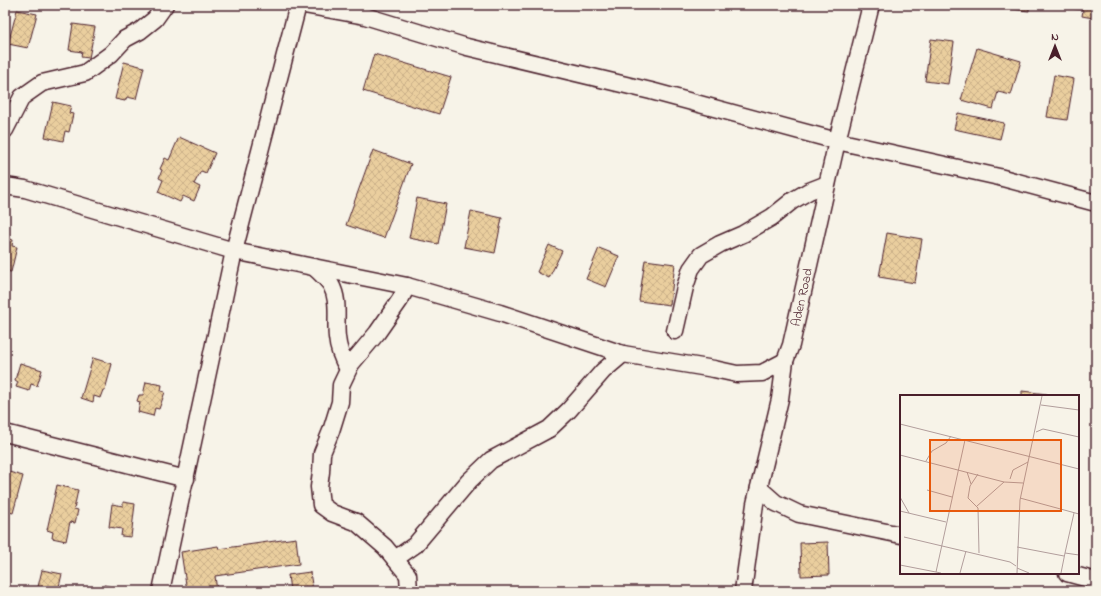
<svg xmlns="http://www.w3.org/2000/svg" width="1101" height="596" font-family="'Indie Flower',sans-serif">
<defs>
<pattern id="building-cross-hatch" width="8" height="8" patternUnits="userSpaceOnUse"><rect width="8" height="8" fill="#eace9e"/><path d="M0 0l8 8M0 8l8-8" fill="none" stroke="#cab088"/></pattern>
</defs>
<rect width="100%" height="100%" fill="#f7f3e8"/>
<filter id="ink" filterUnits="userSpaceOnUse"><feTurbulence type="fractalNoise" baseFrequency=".025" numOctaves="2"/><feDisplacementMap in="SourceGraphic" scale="8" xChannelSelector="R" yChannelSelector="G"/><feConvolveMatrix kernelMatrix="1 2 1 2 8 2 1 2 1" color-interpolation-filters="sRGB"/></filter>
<g filter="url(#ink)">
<!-- building -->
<path fill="url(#building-cross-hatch)" stroke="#4a1f2b" d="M 1012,5 L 1034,5 L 1034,7 L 1029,6 L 1029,11 L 1011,9 Z
M 1070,5 L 1095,5 L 1093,18 L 1082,16 L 1083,10 L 1070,8 Z
M 17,10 L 37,14 L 28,48 L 8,44 Z
M 73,24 L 95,27 L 89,58 L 81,57 L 82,52 L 69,50 Z
M 931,39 L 954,42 L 948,84 L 925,81 Z
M 977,48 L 1021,61 L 1011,95 L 998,92 L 993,109 L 961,100 Z
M 374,54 L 451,77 L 439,114 L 363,91 Z
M 124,62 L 144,67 L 136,99 L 127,97 L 125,101 L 115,99 Z
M 1054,75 L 1074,79 L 1067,120 L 1047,117 Z
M 53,102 L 71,106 L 69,113 L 73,114 L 69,132 L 65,131 L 63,141 L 45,137 Z
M 958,113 L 1004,123 L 1000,139 L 954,129 Z
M 179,137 L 215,153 L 206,173 L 201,171 L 194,184 L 200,187 L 194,201 L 183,196 L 180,202 L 158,192 L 163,180 L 159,178 L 162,170 L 160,169 L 165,158 L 169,160 Z
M 373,150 L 411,164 L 384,238 L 346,225 Z
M 417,198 L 446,204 L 438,244 L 409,238 Z
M 471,211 L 502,218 L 495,253 L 464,247 Z
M 887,233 L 922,239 L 915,283 L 879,277 Z
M 5,237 L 13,240 L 12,246 L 17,247 L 11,272 L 5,271 L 5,272 Z
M 549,245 L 562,251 L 549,278 L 537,272 Z
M 599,248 L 619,256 L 606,287 L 586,279 Z
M 645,260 L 675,264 L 670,305 L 639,301 Z
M 93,358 L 112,364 L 105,390 L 103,390 L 100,398 L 94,396 L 93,402 L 81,398 Z
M 20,363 L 42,370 L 37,386 L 31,384 L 29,391 L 16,387 L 18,382 L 15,380 Z
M 146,382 L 162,385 L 161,391 L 165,392 L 159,409 L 155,408 L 153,416 L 138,412 L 140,402 L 137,401 L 139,395 L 143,395 Z
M 1022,391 L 1047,394 L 1047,396 L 1022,396 Z
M 9,472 L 23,476 L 13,513 L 5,511 L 5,481 L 7,481 Z
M 57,485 L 78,490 L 74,509 L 78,510 L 75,523 L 70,522 L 66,541 L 52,538 L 53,532 L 47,530 Z
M 123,502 L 135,504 L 131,537 L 121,536 L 122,529 L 109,527 L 112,504 L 123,506 Z
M 296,538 L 299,564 L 215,576 L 217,591 L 187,591 L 181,552 L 218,546 L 219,549 Z
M 828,542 L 829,575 L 801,576 L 800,543 Z
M 42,570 L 62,574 L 58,591 L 37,591 Z
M 310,572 L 313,591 L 290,591 L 288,575 Z
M 104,585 L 117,588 L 116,591 L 93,591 L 94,588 L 103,590 Z"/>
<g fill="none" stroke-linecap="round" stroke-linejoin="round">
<!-- street casing -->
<g stroke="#4a1f2b" stroke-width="19">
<g id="street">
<path d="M 304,5 L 365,16 L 467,47 L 651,91 L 837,141 L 999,177 L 1096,203"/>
<path d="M 5,130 L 22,97 L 42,83 L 85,73 L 111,54 L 125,39 L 140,31 L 155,19 L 165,5"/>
<path d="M 5,186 L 25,189 L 234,251 L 407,286 L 500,313 L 623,354 L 714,369 L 737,374 L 762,373 L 785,361"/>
<path d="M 314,267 C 320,273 327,279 331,285 C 340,301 335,320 337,337 C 338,349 342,359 348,369"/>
<path d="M 407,286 L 400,300 L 377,333 L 351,364 L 341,385 L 340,402 L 331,431 L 322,453 L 321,472 L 319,487 L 321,505 L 332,513 L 356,522 L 385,547 L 408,575 L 409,591"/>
<path d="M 675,331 L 685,287 L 691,269 L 701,255 L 720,244 L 743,234 L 772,217 L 792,201 L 809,191 L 827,184"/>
<path d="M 5,433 L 186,479"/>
<path d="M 759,488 L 776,503 L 799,514 L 901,535"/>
<path d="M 395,559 L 415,545 L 469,481 L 491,460 L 549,429 L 569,410 L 603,371 L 623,354"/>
<path d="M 1067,573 L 1096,581"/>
<path d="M 161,591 L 234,251 L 298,5"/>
<path id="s1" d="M 743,591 L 755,504 L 780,399 L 785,361 L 791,345 L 837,141 L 871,5"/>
</g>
</g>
<!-- street -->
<use href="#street" stroke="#f7f3e8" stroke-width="16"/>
</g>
</g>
<g text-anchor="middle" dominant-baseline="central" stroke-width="3" stroke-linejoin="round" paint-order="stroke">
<!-- street labels -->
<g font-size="13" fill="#4a1f2b" stroke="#f7f3e8">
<text stroke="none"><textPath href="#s1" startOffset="300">Aden Road</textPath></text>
</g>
</g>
<!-- overview -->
<g transform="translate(900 395)">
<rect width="179" height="179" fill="#f7f3e8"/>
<path fill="none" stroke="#b29e9c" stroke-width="1" d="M 141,10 L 179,15M 0,29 L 179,74M 136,37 L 143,34 L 179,42M 0,60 L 104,87 L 123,88M 26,66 L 32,56 L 46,48 L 51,41M 67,77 L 71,89M 78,79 L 70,91 L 68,103 L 78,113 L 79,158M 110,84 L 113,75 L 128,67M 27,95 L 52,102M 0,102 L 9,118M 120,103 L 179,119M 77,111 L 104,87M 0,116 L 46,127M 4,142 L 110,167 L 116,171M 117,152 L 164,161M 165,158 L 174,118M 0,170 L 41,178M 117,173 L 129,178M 36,177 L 65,45M 60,178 L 66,156M 117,178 L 120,105 L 142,1M 161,178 L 165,158 L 179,160"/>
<path fill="#e8590c" fill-opacity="0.15" stroke="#e8590c" stroke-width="2" d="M 30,45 L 161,45 L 161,116 L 30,116 Z"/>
<rect width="179" height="179" fill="none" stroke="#4a1f2b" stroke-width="2"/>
</g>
<!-- margin -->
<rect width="1101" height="596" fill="none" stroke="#f7f3e8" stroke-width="20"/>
<rect x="10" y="10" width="1081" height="576" fill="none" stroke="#4a1f2b" stroke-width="1.5" filter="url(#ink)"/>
<!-- north arrow -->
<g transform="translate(1055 46)" stroke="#f7f3e8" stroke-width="3" paint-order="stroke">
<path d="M0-3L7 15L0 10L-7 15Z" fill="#4a1f2b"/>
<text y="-6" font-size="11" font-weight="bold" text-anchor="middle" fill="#4a1f2b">N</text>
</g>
</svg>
